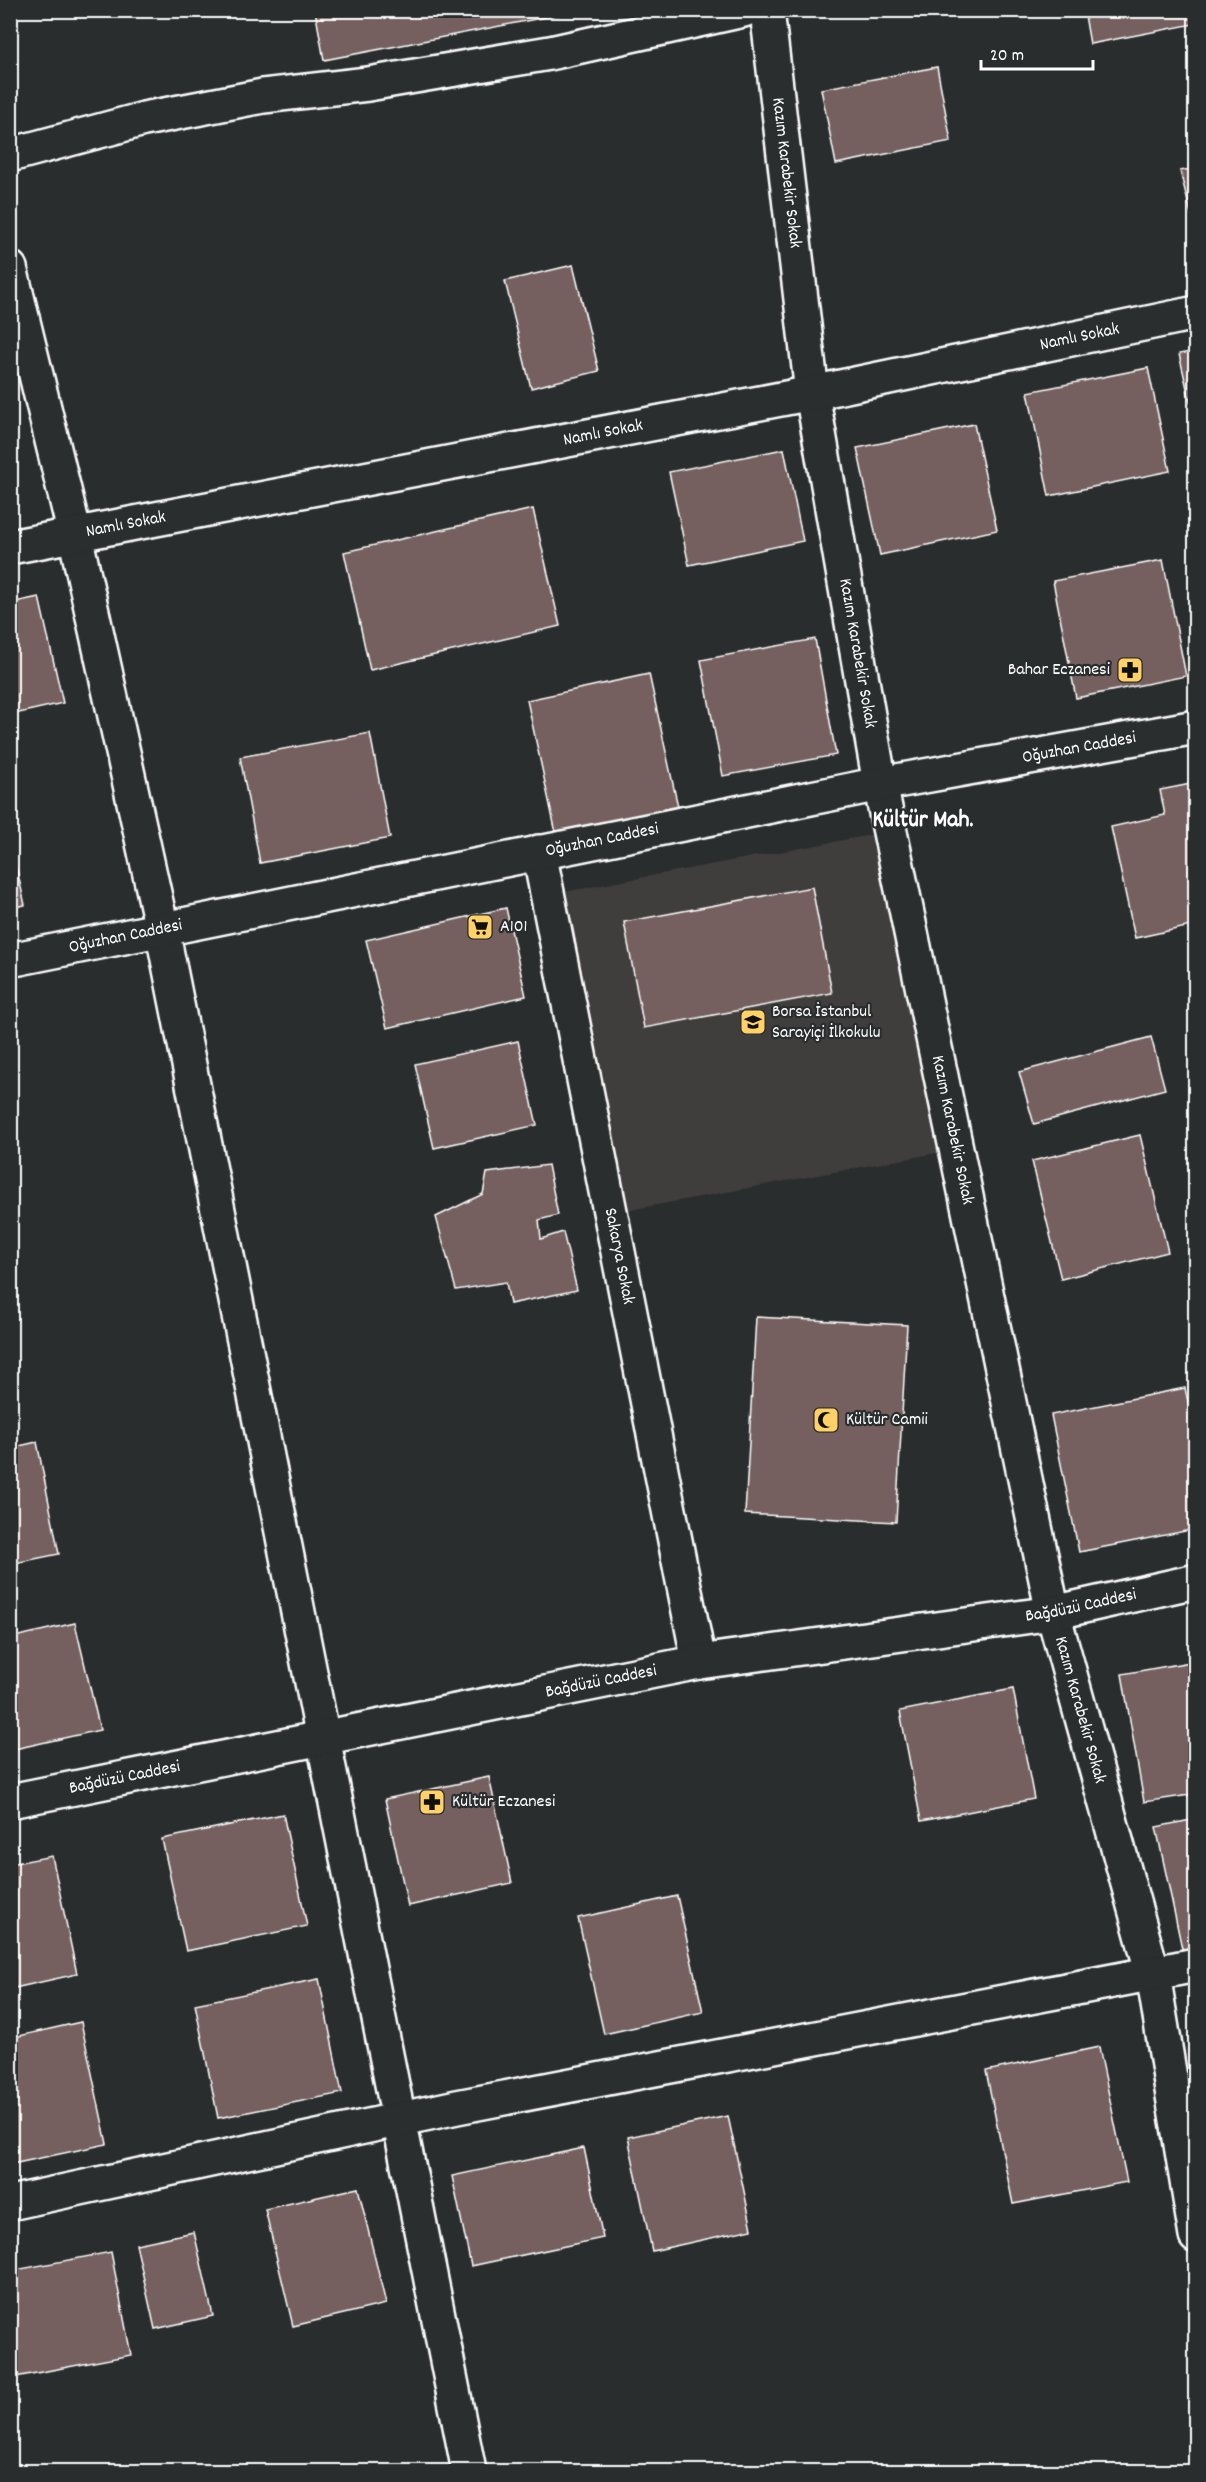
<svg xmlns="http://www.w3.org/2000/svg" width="1206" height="2482" font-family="Dekko,sans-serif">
<rect width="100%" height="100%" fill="#2a2d2e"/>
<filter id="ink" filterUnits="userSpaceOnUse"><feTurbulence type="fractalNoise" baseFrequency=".0167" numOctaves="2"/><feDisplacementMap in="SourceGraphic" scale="12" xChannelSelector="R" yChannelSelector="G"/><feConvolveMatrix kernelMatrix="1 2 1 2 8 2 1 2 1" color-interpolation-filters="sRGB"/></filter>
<g filter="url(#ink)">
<!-- built -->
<path fill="#403d3c" d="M 882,833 L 942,1152 L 624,1211 L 564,892 Z"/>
<!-- building -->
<path fill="#74615e" stroke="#fff" stroke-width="1.5" d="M 315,10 L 583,10 L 324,60 Z
M 1084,10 L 1192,10 L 1194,24 L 1090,44 Z
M 937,67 L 951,141 L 836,164 L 821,89 Z
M 1196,168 L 1196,233 L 1180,171 Z
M 573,265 L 599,371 L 531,388 L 505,281 Z
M 1196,351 L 1196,427 L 1179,354 Z
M 1148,368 L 1170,471 L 1049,496 L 1028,392 Z
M 974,424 L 997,530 L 880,555 L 857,448 Z
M 784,449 L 803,541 L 689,565 L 669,472 Z
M 533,509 L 560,626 L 370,670 L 344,552 Z
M 1163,560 L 1186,676 L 1076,698 L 1053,581 Z
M 39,597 L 63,703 L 10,715 L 10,603 Z
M 815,639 L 836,755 L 723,776 L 701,660 Z
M 649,674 L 678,807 L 556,833 L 527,700 Z
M 370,733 L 390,838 L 260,863 L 240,757 Z
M 1196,783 L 1196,925 L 1135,938 L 1111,827 L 1165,815 L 1160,790 Z
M 10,839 L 25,905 L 10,908 Z
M 812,887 L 832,993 L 644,1028 L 624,922 Z
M 506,908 L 526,996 L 387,1028 L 366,940 Z
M 1151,1037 L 1165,1089 L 1034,1124 L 1019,1072 Z
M 518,1041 L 537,1125 L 434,1148 L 415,1064 Z
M 1140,1135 L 1168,1252 L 1061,1279 L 1032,1161 Z
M 548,1165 L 558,1215 L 539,1220 L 541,1239 L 563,1232 L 577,1290 L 510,1304 L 506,1282 L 456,1290 L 436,1217 L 483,1194 L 487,1173 Z
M 756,1317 L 907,1325 L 896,1522 L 745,1514 Z
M 1185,1388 L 1196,1438 L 1196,1529 L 1079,1552 L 1051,1415 Z
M 37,1442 L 59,1554 L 10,1564 L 10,1448 Z
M 75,1623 L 100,1730 L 10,1750 L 10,1638 Z
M 1196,1661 L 1196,1794 L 1144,1802 L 1122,1674 Z
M 1013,1689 L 1034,1799 L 921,1821 L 900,1711 Z
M 489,1777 L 512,1883 L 408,1906 L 385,1799 Z
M 283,1814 L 307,1926 L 186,1951 L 162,1839 Z
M 1196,1819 L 1196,1950 L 1183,1953 L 1156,1827 Z
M 52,1856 L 77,1974 L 10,1989 L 10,1864 Z
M 677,1896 L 703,2012 L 604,2034 L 578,1918 Z
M 319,1979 L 342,2093 L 218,2118 L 195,2004 Z
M 81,2022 L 107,2144 L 12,2164 L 10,2038 Z
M 1099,2047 L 1127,2182 L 1013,2204 L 986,2071 Z
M 728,2116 L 752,2229 L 652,2251 L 628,2137 Z
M 584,2148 L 603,2238 L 471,2266 L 452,2176 Z
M 358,2188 L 386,2304 L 293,2326 L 265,2209 Z
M 194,2232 L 213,2316 L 155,2329 L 136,2244 Z
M 111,2252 L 131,2355 L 10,2378 L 10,2271 Z"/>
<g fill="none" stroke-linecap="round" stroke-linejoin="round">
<!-- minor casing -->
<g stroke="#fff" stroke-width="38">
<g id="minor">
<path id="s1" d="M 767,10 L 812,393 L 880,784 L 1053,1613 L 1153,1974 L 1196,2236"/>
<path d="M 10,155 L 144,119 L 263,96 L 368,84 L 550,53 L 744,10"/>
<path d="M 10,268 L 75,535 L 162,929 L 468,2466"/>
<path id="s2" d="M 10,547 L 812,393 L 1196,313"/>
<path id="s3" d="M 539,852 L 699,1662"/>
<path id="s4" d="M 10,960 L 880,784 L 1196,727"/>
<path id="s5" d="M 10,1801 L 699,1662 L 1053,1613 L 1196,1581"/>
<path d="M 10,2203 L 457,2107 L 1196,1965"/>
</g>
</g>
<!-- minor -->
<use href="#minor" stroke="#2a2d2e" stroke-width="33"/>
</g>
</g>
<!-- icons -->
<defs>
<g id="pharmacy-square" transform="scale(1.35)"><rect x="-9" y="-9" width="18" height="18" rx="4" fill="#ffd166" stroke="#2a2d2e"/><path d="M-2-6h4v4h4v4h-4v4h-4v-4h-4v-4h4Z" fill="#111"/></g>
<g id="supermarket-square" transform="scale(1.35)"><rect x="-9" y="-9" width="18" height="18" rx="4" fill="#ffd166" stroke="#2a2d2e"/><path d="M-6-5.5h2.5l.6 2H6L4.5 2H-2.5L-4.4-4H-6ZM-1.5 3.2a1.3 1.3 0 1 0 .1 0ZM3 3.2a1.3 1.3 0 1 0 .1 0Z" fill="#111"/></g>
<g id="school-square" transform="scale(1.35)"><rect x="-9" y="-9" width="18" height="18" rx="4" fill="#ffd166" stroke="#2a2d2e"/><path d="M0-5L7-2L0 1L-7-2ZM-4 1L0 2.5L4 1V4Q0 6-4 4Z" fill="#111"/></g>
<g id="mosque-square" transform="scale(1.35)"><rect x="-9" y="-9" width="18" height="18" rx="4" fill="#ffd166" stroke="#2a2d2e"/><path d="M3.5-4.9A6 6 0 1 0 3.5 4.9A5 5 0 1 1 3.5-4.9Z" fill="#111"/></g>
</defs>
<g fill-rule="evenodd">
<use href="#pharmacy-square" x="1130" y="670"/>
<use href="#supermarket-square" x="480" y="927"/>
<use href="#school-square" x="753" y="1022"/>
<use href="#mosque-square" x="826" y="1420"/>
<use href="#pharmacy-square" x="432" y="1802"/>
</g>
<g text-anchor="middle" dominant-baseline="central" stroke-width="4.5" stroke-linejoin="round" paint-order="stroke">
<!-- street labels -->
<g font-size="18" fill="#fff" stroke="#2a2d2e">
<text stroke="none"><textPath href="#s1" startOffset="164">Kazım Karabekir Sokak</textPath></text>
<text stroke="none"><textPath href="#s2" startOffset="1090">Namlı Sokak</textPath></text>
<text stroke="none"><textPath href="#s2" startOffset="604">Namlı Sokak</textPath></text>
<text stroke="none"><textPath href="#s2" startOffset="118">Namlı Sokak</textPath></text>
<text stroke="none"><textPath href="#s1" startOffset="650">Kazım Karabekir Sokak</textPath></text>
<text stroke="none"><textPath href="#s4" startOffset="1090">Oğuzhan Caddesi</textPath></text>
<text stroke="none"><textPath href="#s4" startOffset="604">Oğuzhan Caddesi</textPath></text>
<text stroke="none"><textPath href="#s4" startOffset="118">Oğuzhan Caddesi</textPath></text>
<text stroke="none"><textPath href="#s1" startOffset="1136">Kazım Karabekir Sokak</textPath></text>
<text stroke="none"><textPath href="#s3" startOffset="412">Sakarya Sokak</textPath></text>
<text stroke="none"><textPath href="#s5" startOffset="1089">Bağdüzü Caddesi</textPath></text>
<text stroke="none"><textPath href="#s5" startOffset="603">Bağdüzü Caddesi</textPath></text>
<text stroke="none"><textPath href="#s1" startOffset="1730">Kazım Karabekir Sokak</textPath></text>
<text stroke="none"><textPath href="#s5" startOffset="117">Bağdüzü Caddesi</textPath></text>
</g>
<!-- poi labels -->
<g font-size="18" fill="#fff" stroke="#2a2d2e" text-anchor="start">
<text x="1110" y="670" text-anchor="end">Bahar Eczanesi</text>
<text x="500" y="927">A101</text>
<text x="772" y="1012">Borsa İstanbul<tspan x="772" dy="21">Sarayiçi İlkokulu</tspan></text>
<text x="846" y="1420">Kültür Camii</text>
<text x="452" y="1802">Kültür Eczanesi</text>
</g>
<!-- district labels -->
<g font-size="24" font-weight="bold" fill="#fff" stroke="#2a2d2e">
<text x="923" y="821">Kültür Mah.</text>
</g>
</g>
<!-- margin -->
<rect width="1206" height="2482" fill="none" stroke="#2a2d2e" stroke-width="36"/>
<rect x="18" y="18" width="1170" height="2446" fill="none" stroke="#fff" stroke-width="2" filter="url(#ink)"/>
<!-- scale -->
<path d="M981 60v9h112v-9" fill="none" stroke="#ffffff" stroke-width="3"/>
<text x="990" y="60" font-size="18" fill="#ffffff" stroke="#2a2d2e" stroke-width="4.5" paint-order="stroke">20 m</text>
</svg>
